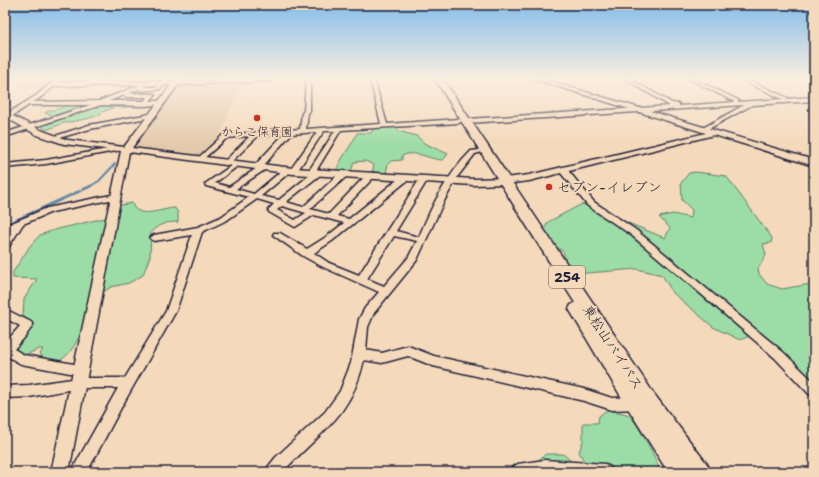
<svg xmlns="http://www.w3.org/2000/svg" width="819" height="477" font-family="'Shantell Sans','Klee One',sans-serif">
<rect width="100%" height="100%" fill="#f4d9bb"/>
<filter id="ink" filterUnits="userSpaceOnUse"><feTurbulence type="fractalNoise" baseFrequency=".025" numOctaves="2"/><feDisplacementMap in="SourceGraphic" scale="8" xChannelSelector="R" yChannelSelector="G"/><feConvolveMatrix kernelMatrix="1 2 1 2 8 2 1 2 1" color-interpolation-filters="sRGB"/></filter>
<g filter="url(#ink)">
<!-- built -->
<path fill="#e4caac" d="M 56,79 L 46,86 L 20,89 L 20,82 Z
M 242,81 L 220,135 L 221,136 L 201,155 L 196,156 L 137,148 L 133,145 L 178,85 Z"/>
<!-- green -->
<path fill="#9cdca6" stroke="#5f7f70" d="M 85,104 L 84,106 L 91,107 L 99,104 L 128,106 L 123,108 L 115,107 L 100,113 L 101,115 L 86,119 L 64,123 L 46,130 L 43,128 L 43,124 L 56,116 L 45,113 C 50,109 57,110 63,107 L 64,105 Z
M 395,126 L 398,131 L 417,136 L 424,143 L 448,154 L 443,160 C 430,160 415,149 402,156 L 402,160 L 391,161 L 388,164 L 386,173 L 383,175 L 372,173 L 374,165 L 365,161 L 354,162 L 352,169 L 349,172 L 336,171 C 341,157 351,147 357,133 L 371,133 L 374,127 Z
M 696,172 L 726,176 L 772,238 L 771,243 L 763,244 L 766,255 L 758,269 L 759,274 L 767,284 L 782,289 L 811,284 L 814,279 L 814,383 L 778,348 L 759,332 L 740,340 L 713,327 L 673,293 L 662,275 L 637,269 L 575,274 L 566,262 L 563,251 L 556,247 L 544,230 L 548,222 L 582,204 L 665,238 L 670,228 L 659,217 L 673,214 L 691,218 L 692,210 L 682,200 L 681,183 L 689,173 Z
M 132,203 C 137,221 163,208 175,208 L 178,213 L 178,222 C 166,222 159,224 151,232 L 150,256 L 143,275 L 129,283 L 111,287 L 86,304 C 87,323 76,352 58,362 L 44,358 L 40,354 L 43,349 L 39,349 L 23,356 L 15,347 L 31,327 L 32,322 L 23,316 L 24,299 L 37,279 L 13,278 L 13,272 L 30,246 L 40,235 L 54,230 L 117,215 L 118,208 L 121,205 Z
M 607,410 C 614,412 623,412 629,415 C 635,419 660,464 660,472 C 634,472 609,469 585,463 L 579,452 L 583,441 L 583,423 L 598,423 L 599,416 Z
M 546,454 L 563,454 L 570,460 L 579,472 L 532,472 C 536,464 539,458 546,454 Z"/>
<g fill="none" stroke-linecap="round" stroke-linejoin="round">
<!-- stream-far1 -->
<path stroke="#6287a6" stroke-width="2" d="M 89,187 L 99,181 L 115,164"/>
<!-- stream -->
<path stroke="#6287a6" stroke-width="2.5" d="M 5,225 L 91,186"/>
<!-- minor casing -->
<g stroke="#22223b" stroke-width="3">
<path id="minor" d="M 156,79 L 162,79 L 144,87 L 157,87 L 165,79 L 169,79 L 160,89 L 141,91 L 139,89 L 129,93 L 154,94 L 155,95 L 150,101 L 160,101 L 163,103 L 162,104 L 145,106 L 101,105 L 5,137 L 5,133 L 90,105 L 29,105 L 27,104 L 27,102 L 99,101 ZM 124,95 L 126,97 L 148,97 L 144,101 L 109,101 Z
M 306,79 L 310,79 L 310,111 L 308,113 L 306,129 L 381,124 L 370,79 L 374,79 L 387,124 L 459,119 L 462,121 L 459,123 L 341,130 L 316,171 L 320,171 L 320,175 L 286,202 L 303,207 L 341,172 L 347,172 L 347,176 L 310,209 L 329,214 L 368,173 L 374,173 L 374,177 L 337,216 L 349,219 L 402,176 L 408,176 L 408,180 L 332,241 L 314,253 L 329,263 L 359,275 L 421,177 L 424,177 L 428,179 L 396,231 L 419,237 C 432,205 447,175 471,151 L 479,150 L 482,152 L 475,154 L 458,176 L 443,203 L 417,260 L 374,313 L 368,327 L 366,350 L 382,353 L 408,346 L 434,356 L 584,389 L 612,398 L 636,397 L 641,399 L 643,403 L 641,407 L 636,409 L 612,410 L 584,401 L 433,366 L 408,356 L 382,363 L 364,360 C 351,418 319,432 283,472 L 265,472 L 268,467 L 276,457 L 325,412 L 340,391 L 351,363 L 359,319 L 365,308 L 379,292 L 323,267 L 303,256 L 273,235 L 274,233 L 280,233 L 307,249 L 326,237 L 344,223 L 314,215 L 295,227 L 269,212 L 268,210 L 274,204 L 257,199 L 227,220 L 202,232 L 176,311 L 122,406 L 87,472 L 71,472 L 118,388 L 79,388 L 29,397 L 5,398 L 5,386 L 29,385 L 79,378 L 125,378 L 166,311 L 192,235 L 154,241 L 150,238 L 154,235 L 198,227 L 221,217 L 249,197 L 206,186 L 205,184 L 235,163 L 239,163 L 239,165 L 215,183 L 229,187 L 257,168 L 255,166 L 256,164 L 284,134 L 258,136 L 229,164 L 227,165 L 223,163 L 250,136 L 227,138 L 202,160 L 200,161 L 197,159 L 223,135 L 300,129 L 302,113 L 304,111 ZM 324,131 L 335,131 L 308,172 L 311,174 L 279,200 L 261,196 L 290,172 L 296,173 ZM 317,132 L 291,169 L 285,168 L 254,194 L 236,189 L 266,169 L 267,167 L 264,165 L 291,134 ZM 282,206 L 306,213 L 295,220 L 277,210 ZM 394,236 L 417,241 L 408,258 L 384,286 L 367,279 Z
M 625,79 L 630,79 L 672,103 L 679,104 L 679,106 L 735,102 L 689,79 L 694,79 L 738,100 L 738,102 L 814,97 L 814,101 L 752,105 L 703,132 L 700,130 L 701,129 L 744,105 L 467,123 L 464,121 L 467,119 L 670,106 Z
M 150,114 L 153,116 L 152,117 L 90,129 L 52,140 L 49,138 L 89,125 Z
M 119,147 L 122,149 L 121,150 L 46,164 L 5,168 L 5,164 L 46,160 Z
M 560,168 L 566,168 L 594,202 L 636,230 L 783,352 L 814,382 L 814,396 L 809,394 L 775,358 L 694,288 L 630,234 L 588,206 L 560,172 Z
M 116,194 L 119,194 L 120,196 L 119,198 L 52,212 L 23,224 L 8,248 L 5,249 L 5,239 L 11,229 L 5,232 L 5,226 L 47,208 Z
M 5,309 L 31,322 L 33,325 L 25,337 L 14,349 L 24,355 L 85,366 L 87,370 L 85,374 L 81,375 L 21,364 L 5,355 L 5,343 L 20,326 L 5,318 Z
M 544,460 L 605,464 L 610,467 L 613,472 L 510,472 L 513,467 L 518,464 Z"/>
</g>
<!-- tertiary casing -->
<g stroke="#22223b" stroke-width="3">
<path id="tertiary" d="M 176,79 L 182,79 L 180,81 L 273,79 L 270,81 L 178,85 L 132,148 L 293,168 L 474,179 L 505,178 L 529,175 L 706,133 L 534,79 L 542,79 L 814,160 L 814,166 L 714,135 L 529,181 L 505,184 L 474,185 L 293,174 L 129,152 L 69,472 L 51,472 L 121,151 L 64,144 L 37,135 L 5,117 L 5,112 L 43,131 L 68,140 L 124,147 L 171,85 L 54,86 L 51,84 L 52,83 L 88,81 L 163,82 L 174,82 Z
M 739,79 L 746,79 L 788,98 L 783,99 Z"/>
</g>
<!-- secondary casing -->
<g stroke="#22223b" stroke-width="3">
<path id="secondary" d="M 56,79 L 63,79 L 41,97 L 5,121 L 5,115 L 37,95 Z"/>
</g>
<!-- trunk casing -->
<g stroke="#22223b" stroke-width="3">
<path id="trunk" d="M 435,79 L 443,79 L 654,394 L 707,464 L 711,472 L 668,472 L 629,410 L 569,309 L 571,305 L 575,303 Z"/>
</g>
<!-- minor -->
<use href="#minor" fill="#f4d9bb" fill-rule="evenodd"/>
<!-- tertiary -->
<use href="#tertiary" fill="#f4d9bb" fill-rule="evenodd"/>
<!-- secondary -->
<use href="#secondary" fill="#f4d9bb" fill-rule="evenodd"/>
<!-- trunk -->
<use href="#trunk" fill="#f4d9bb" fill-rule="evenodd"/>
</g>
</g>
<!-- sky -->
<linearGradient id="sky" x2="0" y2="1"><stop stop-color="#83bdea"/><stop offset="0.54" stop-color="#faeee0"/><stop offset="1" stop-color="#faeee0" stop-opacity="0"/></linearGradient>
<rect width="819" height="145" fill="url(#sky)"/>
<!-- markers -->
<g fill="#c8321e" stroke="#f4d9bb" stroke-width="1.5">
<circle cx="257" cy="118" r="4"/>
<circle cx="549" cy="187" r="4"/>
</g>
<g text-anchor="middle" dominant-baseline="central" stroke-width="4" stroke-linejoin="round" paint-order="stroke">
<!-- far-poi labels -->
<g font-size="12" fill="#22223b" stroke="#f4d9bb">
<text x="257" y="132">からこ保育園</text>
</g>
<!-- shield labels -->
<rect fill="#f4d9bb" stroke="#615961" stroke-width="1" x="549" y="266" width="36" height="22" rx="3"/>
<g font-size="13" font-weight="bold" fill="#22223b">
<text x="567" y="277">254</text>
</g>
<!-- poi labels -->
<g font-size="14" fill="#22223b" stroke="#f4d9bb" text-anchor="start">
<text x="557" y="187">セブン-イレブン</text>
</g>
<!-- street labels -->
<g font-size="14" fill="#22223b" stroke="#f4d9bb">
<text transform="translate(613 347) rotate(57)">東松山バイパス</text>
</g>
</g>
<!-- margin -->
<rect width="819" height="477" fill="none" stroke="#f4d9bb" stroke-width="20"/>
<rect x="10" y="10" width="799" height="457" fill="none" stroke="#22223b" stroke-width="1.5" filter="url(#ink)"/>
</svg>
